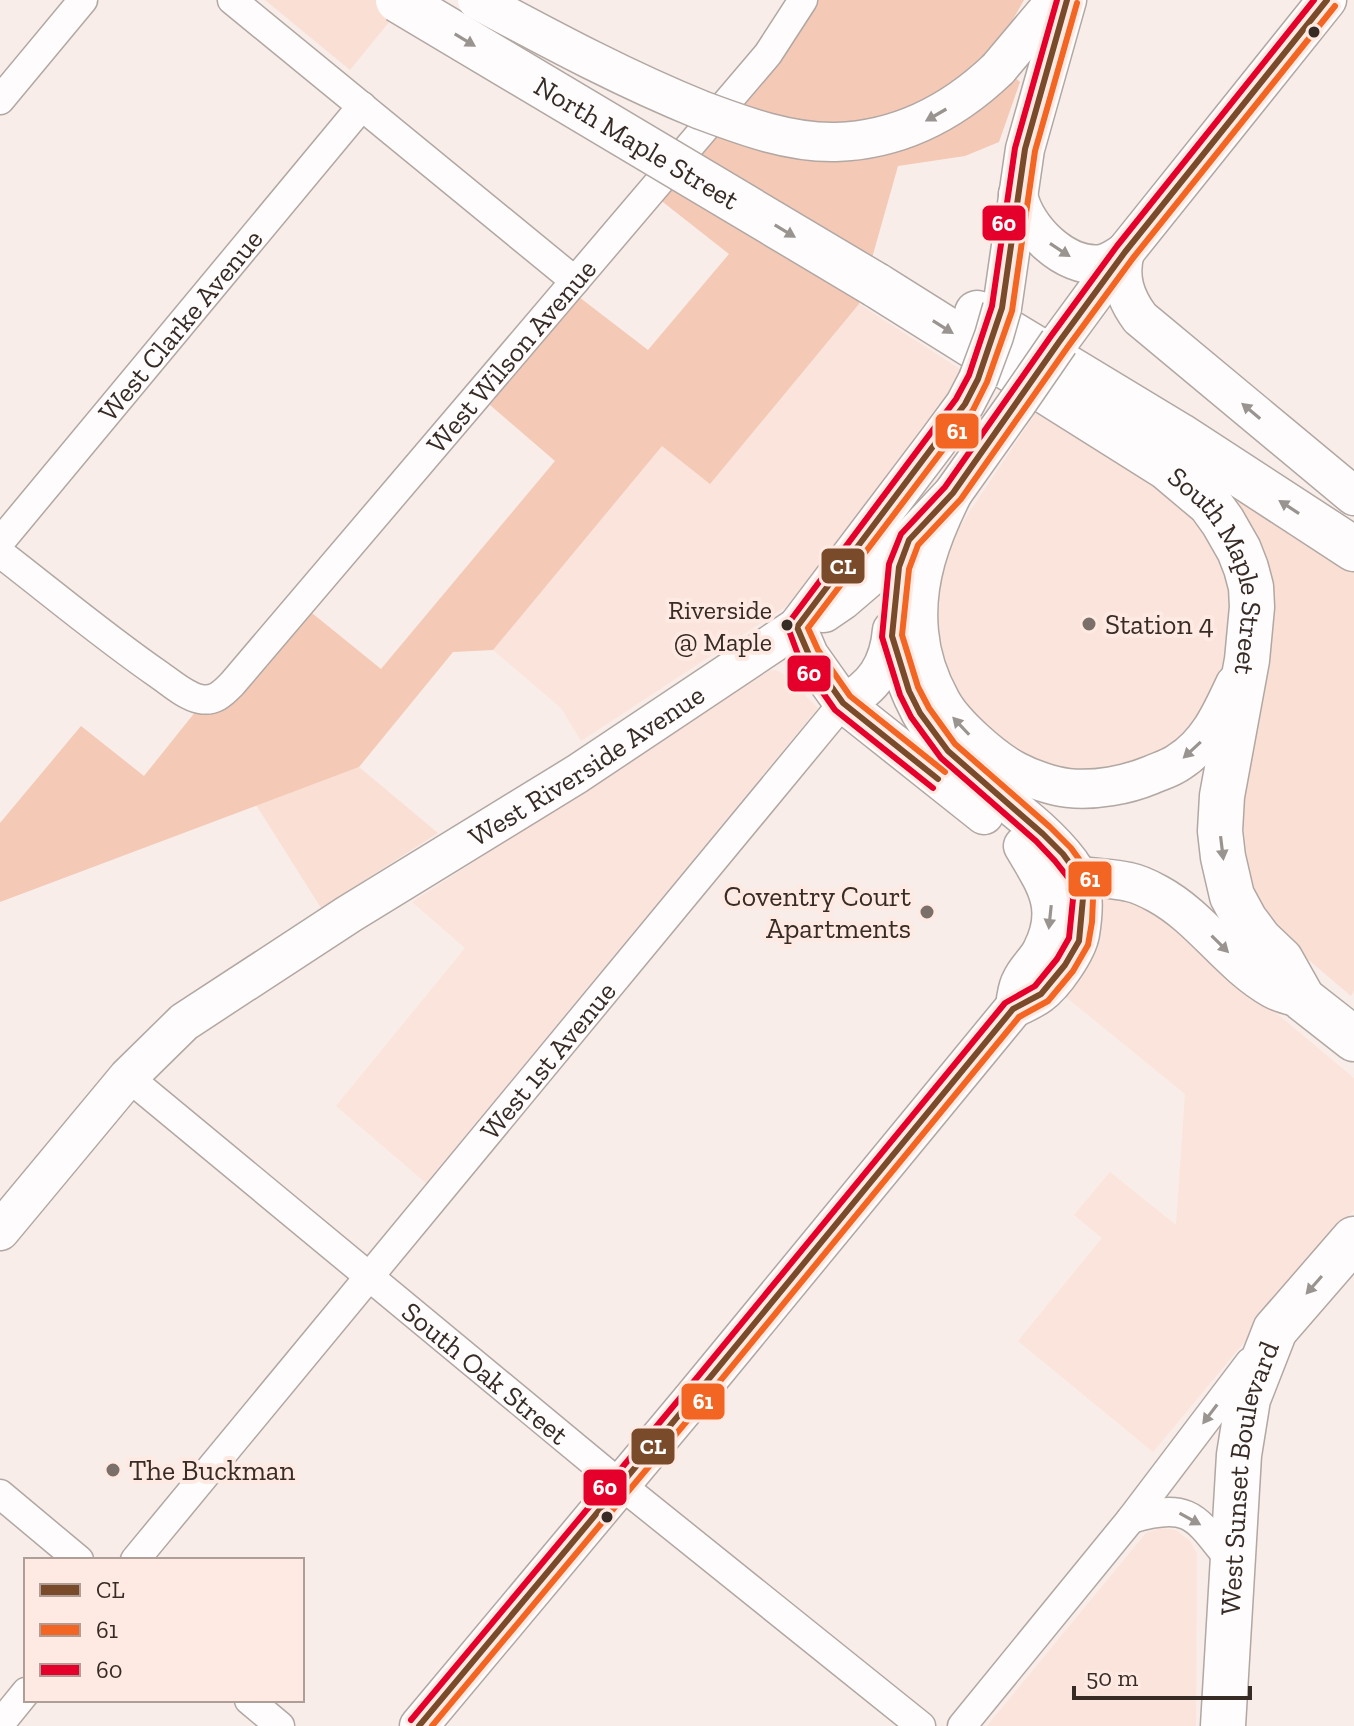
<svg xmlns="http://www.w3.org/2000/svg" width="1354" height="1726" font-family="'Zilla Slab',serif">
<rect width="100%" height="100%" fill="#f8ede8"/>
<!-- built -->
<path fill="#fbe4db" d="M 859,304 L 963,371 L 948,398 L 822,564 L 785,607 L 581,741 L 561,708 L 493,650 L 662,445 L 710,483 Z
M 1047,412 L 1123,459 L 1192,516 L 1210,538 L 1227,577 L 1231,599 L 1228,661 L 1195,734 L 1107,778 L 1004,757 L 930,657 L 942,553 L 1035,414 Z
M 775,670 L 782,673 L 818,708 L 426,1183 L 336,1106 L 465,948 L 412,902 L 769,671 Z
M 1140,893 L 1173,927 L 1354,1078 L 1354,1210 L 1153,1452 L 1018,1341 L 1102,1238 L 1074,1215 L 1110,1172 L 1176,1225 L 1185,1094 L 1061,993 L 1098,896 Z
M 1161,1528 L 1176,1530 L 1190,1541 L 1197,1554 L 1196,1726 L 987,1726 L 1146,1533 Z"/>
<!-- green -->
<path fill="#fadfd4" d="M 265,0 L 407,0 L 350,70 Z
M 1221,479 L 1354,561 L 1354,991 L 1351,996 L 1285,940 L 1251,894 L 1240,794 L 1272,606 Z
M 359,767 L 438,833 L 321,908 L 256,805 Z"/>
<!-- forest -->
<path fill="#f4c9b6" d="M 811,0 L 1024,0 L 1003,37 L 989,53 L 1020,82 L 999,142 L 965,156 L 898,166 L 859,304 L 710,484 L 662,446 L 493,650 L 453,652 L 359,767 L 0,902 L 0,823 L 81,726 L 144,776 L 196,711 L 307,609 L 381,669 L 555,461 L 490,405 L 579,297 L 648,350 L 729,254 L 659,199 Z"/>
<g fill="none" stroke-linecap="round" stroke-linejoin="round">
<!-- street casing -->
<g stroke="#b1a7a3" stroke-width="31">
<g id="street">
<path d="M 232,0 L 575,281"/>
<path d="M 0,100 L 83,0"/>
<path id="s1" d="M 0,542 L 362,106"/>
<path id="s2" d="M 0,553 C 52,593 103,636 158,674 C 170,682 185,696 200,699 C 215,702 223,693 232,684 L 768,54 L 803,0"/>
<path id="s3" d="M 128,1077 L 621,1485 L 921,1726"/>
<path d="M 0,1494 L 79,1560"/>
<path d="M 1131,1519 C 1192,1501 1196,1518 1232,1563"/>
<path id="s4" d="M 135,1560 L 843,703"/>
<path d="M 249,1700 L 280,1726"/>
<path d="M 0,1724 L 26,1692"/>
<path d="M 962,1726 L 1131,1519 L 1250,1362"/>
</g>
</g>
<!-- secondary casing -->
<g stroke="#b1a7a3" stroke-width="41">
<g id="secondary">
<path d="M 998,69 L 1056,0"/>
<path d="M 1018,194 C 1024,228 1065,269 1102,264 C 1111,262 1118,257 1125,252"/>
<path d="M 1125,252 C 1118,277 1125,298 1140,318 L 1354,496"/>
<path d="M 1002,308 L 1025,149 L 1067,0"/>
<path d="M 1059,342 L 1125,252 L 1327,0"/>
<path d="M 953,493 C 931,537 914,582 919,632 C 921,656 930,681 941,701 C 953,724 993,759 1016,771 C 1031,779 1052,786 1068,788 C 1095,791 1127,785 1151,775 C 1160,771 1171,768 1179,762 C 1208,744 1221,714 1235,684"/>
<path d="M 824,613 L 843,600 L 871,576 L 909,540 L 953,493 L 1017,403"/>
<path d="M 797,627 L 809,655 L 843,703 L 984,815"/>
<path d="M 843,703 C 874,688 889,665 892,630"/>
<path d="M 1056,868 C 1080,880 1104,876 1129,882 C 1139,884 1149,889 1158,894 C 1202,918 1229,964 1273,989 C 1282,994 1293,996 1303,999"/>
<path d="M 1016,999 C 1017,993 1018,986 1021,981 C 1026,969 1037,961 1042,950 C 1064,907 1044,882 1023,846"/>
<path id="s5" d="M 0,1231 L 128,1077 L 184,1022 L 349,914 L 577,774 L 797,627 L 937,442 L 965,404 L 978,379"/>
<path d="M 419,1726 L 694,1397 L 1013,1009 C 1022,1004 1032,1000 1040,994 C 1054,984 1077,951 1080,934 C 1083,916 1085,896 1079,879 C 1078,873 1073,868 1070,863 C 1037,819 985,791 948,751 C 917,718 904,679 892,636"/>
</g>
</g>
<!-- primary casing -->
<g stroke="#b1a7a3" stroke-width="47">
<g id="primary">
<path id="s6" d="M 876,285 L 1166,467 L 1210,504 L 1223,522 L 1239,550 L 1246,568 L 1251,587 L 1252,607 L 1247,660 L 1222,796 L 1220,831 L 1223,857 L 1232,896 L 1245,920 L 1260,940 L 1281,960 L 1303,999 L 1354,1039"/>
<path d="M 977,313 L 1179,435 L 1354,549"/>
<path id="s7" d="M 1223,1726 L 1239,1455 L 1248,1399 L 1275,1330 L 1354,1239"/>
</g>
</g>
<!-- street -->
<use href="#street" stroke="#fefcfc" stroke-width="28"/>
<!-- secondary -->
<use href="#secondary" stroke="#fefcfc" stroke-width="38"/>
<!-- primary -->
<use href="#primary" stroke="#fefcfc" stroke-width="44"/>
<!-- secondary-bridge casing -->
<g stroke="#b1a7a3" stroke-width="41" stroke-linecap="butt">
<path id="secondary-bridge" d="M 477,0 C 550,39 624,79 701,110 C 744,126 789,143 836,142 C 900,140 953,112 998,69
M 978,379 L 994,336 L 1002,308
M 1017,403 L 1059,342"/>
</g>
<!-- primary-bridge casing -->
<g stroke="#b1a7a3" stroke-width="47" stroke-linecap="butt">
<g id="primary-bridge">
<path id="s8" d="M 398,0 L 876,285"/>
</g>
</g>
<!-- secondary-bridge -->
<use href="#secondary-bridge" stroke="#fefcfc" stroke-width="38"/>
<!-- primary-bridge -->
<use href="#primary-bridge" stroke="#fefcfc" stroke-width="44"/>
<!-- bus-1 casing -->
<g stroke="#feeae2" stroke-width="12">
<path id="bus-1" d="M 938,779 L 843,703 L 809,655 L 797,627 L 965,404 L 978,379 L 1002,308 L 1025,149 L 1067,0
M 419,1726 L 694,1397 L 1013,1009 L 1041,994 L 1065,965 L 1079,941 L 1083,898 L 1079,876 L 1063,854 L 1043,834 L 948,751 L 920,713 L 909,691 L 892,636 L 899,567 L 909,540 L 953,493 L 1059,342 L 1125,252 L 1327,0"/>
</g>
<!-- bus-2 casing -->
<g stroke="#feeae2" stroke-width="12">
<path id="bus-2" d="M 945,772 L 850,696 L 818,650 L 808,628 L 973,410 L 987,382 L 1012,311 L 1035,151 L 1077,3
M 432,1726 L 702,1403 L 1019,1017 L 1048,1001 L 1073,971 L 1088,945 L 1092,922 L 1093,898 L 1089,873 L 1071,848 L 1050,827 L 955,744 L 929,708 L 918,687 L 902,635 L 909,569 L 918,545 L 961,499 L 1067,348 L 1133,258 L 1335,6"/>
</g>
<!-- bus-3 casing -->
<g stroke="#feeae2" stroke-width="12">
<path id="bus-3" d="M 933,788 L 835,710 L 800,660 L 787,625 L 956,399 L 969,375 L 992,306 L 1015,148 L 1057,0
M 411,1720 L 686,1391 L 1005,1003 L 1035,986 L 1057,959 L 1069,938 L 1073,899 L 1070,880 L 1055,861 L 1036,841 L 941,758 L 911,717 L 900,695 L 882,637 L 889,564 L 901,534 L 945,487 L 1051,336 L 1117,246 L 1314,0"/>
</g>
<!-- bus-1 -->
<use href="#bus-1" stroke="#7a4b2a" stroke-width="6"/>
<!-- bus-2 -->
<use href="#bus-2" stroke="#f26522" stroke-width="6"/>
<!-- bus-3 -->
<use href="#bus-3" stroke="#e4002b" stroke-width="6"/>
</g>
<!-- one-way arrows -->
<defs><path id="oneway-solid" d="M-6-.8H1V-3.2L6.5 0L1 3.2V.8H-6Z" transform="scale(2)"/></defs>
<g fill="#9a9491">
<use href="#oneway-solid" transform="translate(465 40) rotate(31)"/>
<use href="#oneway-solid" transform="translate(936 115) rotate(150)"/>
<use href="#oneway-solid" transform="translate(785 231) rotate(31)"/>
<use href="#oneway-solid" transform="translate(1060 250) rotate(33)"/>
<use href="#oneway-solid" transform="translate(943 327) rotate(32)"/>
<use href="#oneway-solid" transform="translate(1251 411) rotate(-140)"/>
<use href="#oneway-solid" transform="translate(1289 507) rotate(-147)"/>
<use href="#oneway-solid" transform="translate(961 726) rotate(-133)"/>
<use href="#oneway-solid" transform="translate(1192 750) rotate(137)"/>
<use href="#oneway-solid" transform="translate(1222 848) rotate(83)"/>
<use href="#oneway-solid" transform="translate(1050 917) rotate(96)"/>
<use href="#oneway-solid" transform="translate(1220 944) rotate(45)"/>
<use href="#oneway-solid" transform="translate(1314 1285) rotate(131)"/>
<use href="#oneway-solid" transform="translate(1210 1414) rotate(127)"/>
<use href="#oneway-solid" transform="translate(1190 1519) rotate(29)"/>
</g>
<!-- markers -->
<g fill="#372b26" stroke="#feeae2" stroke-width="3">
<circle cx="1314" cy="32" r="7"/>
<circle cx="787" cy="625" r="7"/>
<circle cx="607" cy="1517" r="7"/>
</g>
<g fill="#7b6f6a" stroke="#feeae2" stroke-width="3">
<circle cx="1089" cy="624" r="8"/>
<circle cx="927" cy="912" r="8"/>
<circle cx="113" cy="1470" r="8"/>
</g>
<g text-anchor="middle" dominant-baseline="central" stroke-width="8" stroke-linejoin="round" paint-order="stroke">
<!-- bus labels -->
<g font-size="26" fill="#372b26" stroke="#feeae2" text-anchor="end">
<text x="772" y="610">Riverside<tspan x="772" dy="32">@ Maple</tspan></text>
</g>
<!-- street labels -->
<g font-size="28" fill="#372b26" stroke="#feeae2">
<text stroke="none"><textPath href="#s8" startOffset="278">North Maple Street</textPath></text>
<text stroke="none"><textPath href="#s1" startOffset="282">West Clarke Avenue</textPath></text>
<text stroke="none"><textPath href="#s2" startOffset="716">West Wilson Avenue</textPath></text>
<text stroke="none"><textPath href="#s6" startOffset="466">South Maple Street</textPath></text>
<text stroke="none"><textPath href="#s5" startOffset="756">West Riverside Avenue</textPath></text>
<text stroke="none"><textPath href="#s4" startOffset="648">West 1st Avenue</textPath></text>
<text stroke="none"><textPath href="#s3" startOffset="464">South Oak Street</textPath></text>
<text stroke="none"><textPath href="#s7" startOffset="250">West Sunset Boulevard</textPath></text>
</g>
<!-- poi labels -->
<g font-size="28" fill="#372b26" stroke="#feeae2" text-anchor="start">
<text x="1105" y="624">Station 4</text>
<text x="911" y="896" text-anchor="end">Coventry Court<tspan x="911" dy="32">Apartments</tspan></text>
<text x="129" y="1470">The Buckman</text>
</g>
</g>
<g stroke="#feeae2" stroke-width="3">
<rect x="981" y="204" width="46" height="38" rx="8" fill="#e4002b"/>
<rect x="934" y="412" width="46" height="38" rx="8" fill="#f26522"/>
<rect x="820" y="547" width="46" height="38" rx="8" fill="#7a4b2a"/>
<rect x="786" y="654" width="46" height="39" rx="8" fill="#e4002b"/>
<rect x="1067" y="860" width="46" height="38" rx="8" fill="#f26522"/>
<rect x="680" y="1382" width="46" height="39" rx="8" fill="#f26522"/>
<rect x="630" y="1427" width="46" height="39" rx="8" fill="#7a4b2a"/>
<rect x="582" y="1468" width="46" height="39" rx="8" fill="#e4002b"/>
</g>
<g font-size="22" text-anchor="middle" font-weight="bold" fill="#fff">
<text x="1004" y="231">60</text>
<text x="957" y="439">61</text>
<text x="843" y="574">CL</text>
<text x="809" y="681">60</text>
<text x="1090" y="887">61</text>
<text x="703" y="1409">61</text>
<text x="653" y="1454">CL</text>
<text x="605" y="1495">60</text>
</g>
<!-- legend -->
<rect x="24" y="1558" width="280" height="144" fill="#feeae2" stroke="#ae9e97" stroke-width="2"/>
<rect x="40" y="1584" width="40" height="12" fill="#7a4b2a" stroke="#ae9e97" stroke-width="2"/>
<text x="96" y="1598" font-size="24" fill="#372b26">CL</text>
<rect x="40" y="1624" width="40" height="12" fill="#f26522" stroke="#ae9e97" stroke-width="2"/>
<text x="96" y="1638" font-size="24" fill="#372b26">61</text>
<rect x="40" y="1664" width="40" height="12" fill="#e4002b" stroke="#ae9e97" stroke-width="2"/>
<text x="96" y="1678" font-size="24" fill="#372b26">60</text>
<!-- scale -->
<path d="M1074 1686v12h176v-12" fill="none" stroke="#372b26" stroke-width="4"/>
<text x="1086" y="1686" font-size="24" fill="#372b26" stroke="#feeae2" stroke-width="6" paint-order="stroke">50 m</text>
</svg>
